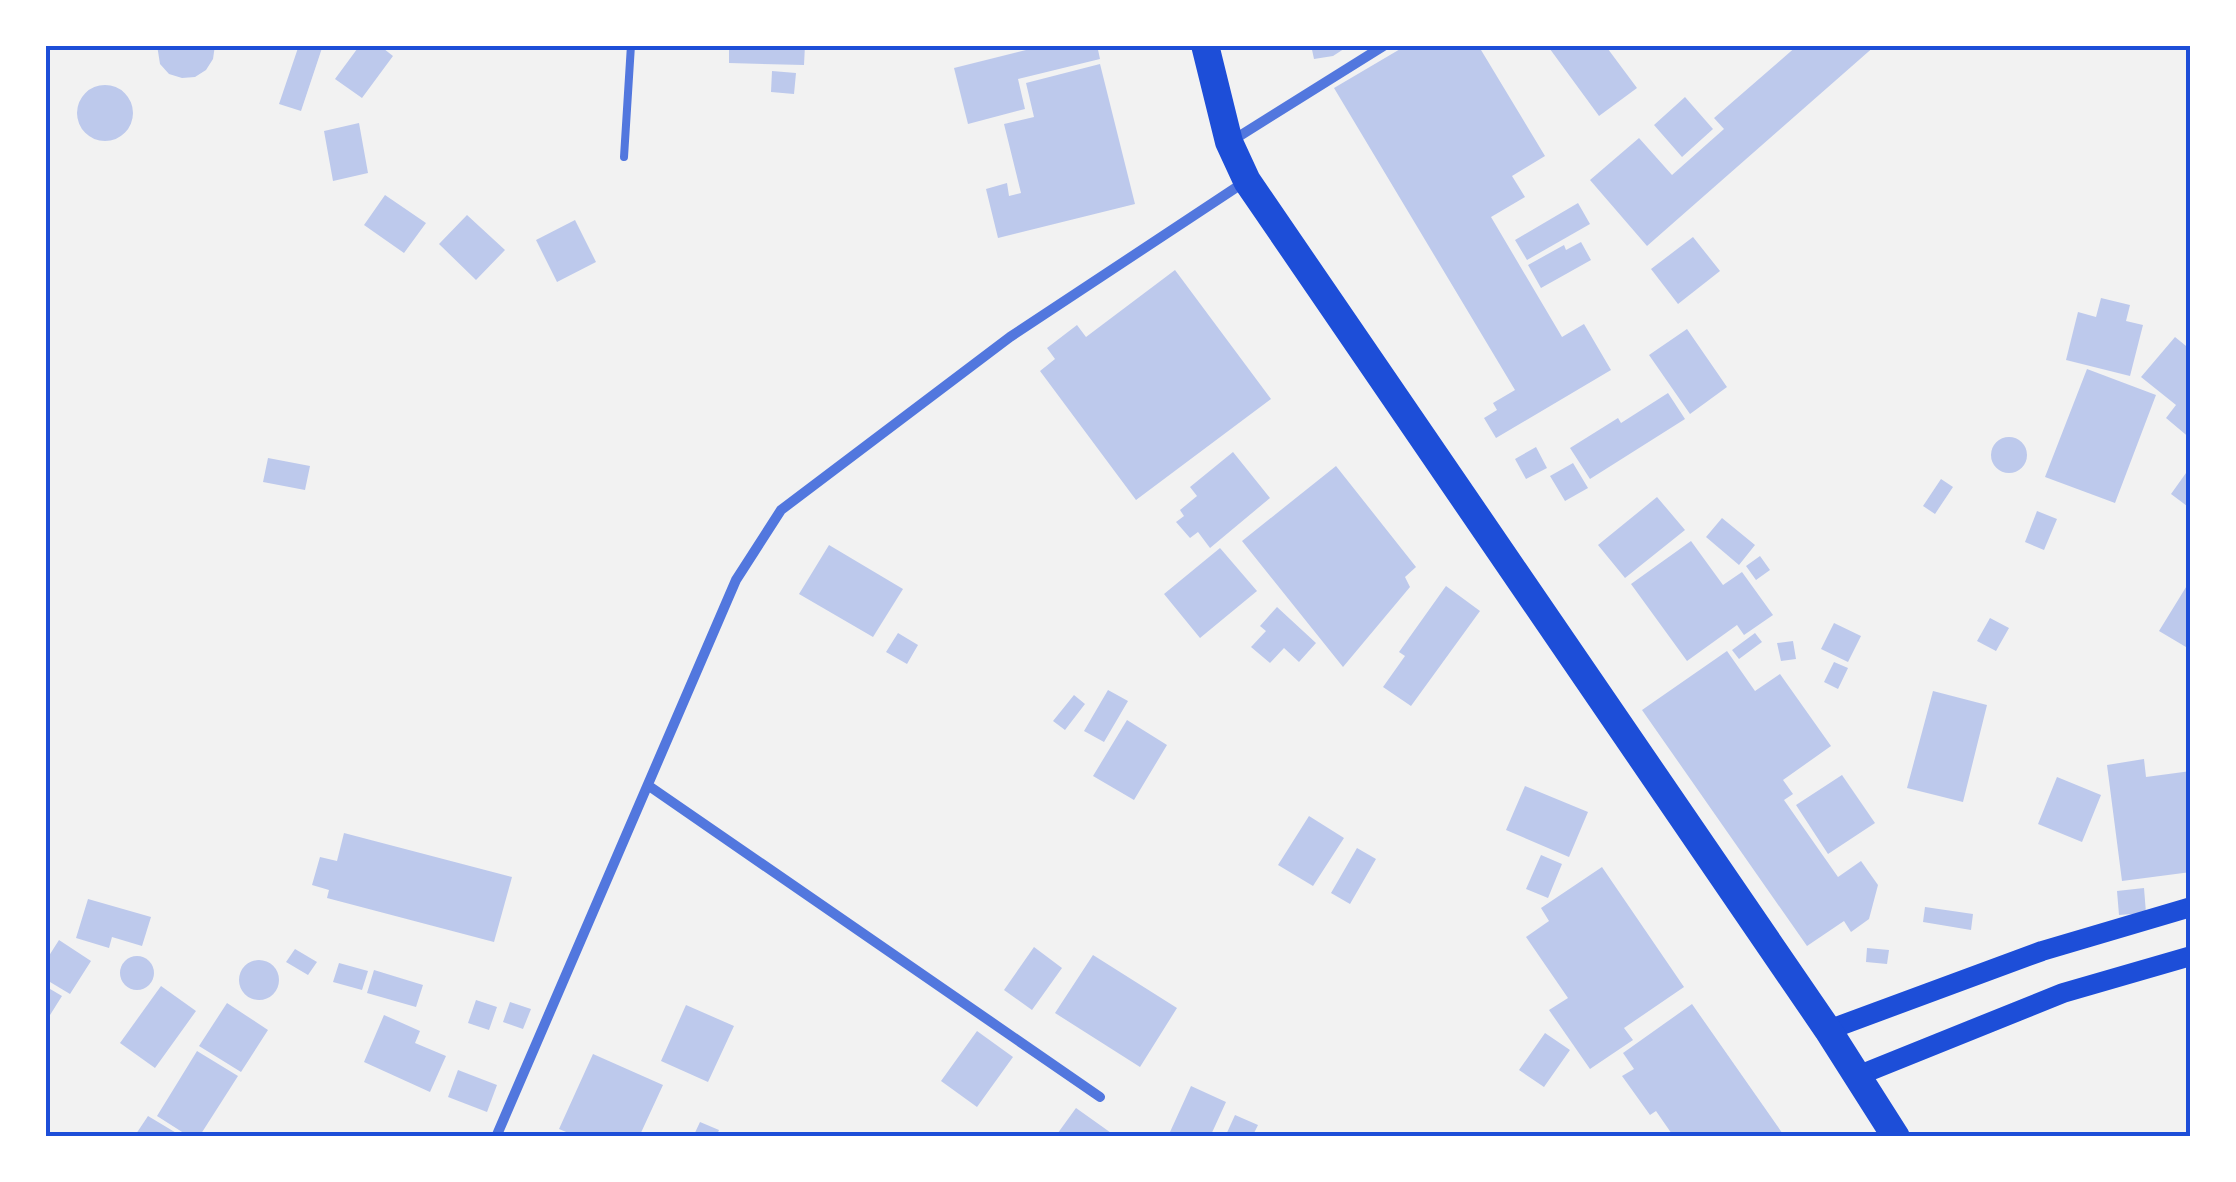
<svg xmlns="http://www.w3.org/2000/svg" width="2236" height="1182" font-family="'IBM Plex Sans',sans-serif">
<rect width="100%" height="100%" fill="#f2f2f2"/>
<!-- building -->
<path fill="#bdc9ec" d="M 157,45 L 215,45 L 213,59 L 206,70 L 195,77 L 182,78 L 169,74 L 160,64 Z
M 299,45 L 323,45 L 301,111 L 279,104 Z
M 360,45 L 379,45 L 393,56 L 362,98 L 335,79 Z
M 729,45 L 805,45 L 804,65 L 729,63 Z
M 1046,45 L 1097,45 L 1100,59 L 1018,79 L 1025,109 L 968,124 L 954,68 Z
M 1311,45 L 1350,45 L 1333,56 L 1314,59 Z
M 1407,45 L 1478,45 L 1545,156 L 1512,176 L 1525,197 L 1491,217 L 1562,337 L 1584,324 L 1611,370 L 1496,438 L 1484,418 L 1497,410 L 1493,403 L 1515,390 L 1334,88 Z
M 1547,45 L 1605,45 L 1637,88 L 1599,116 Z
M 1798,45 L 1876,45 L 1647,246 L 1590,180 L 1639,138 L 1672,175 L 1724,129 L 1714,118 Z
M 1100,64 L 1135,204 L 998,238 L 986,189 L 1007,183 L 1009,196 L 1021,193 L 1004,124 L 1034,117 L 1026,83 Z
M 772,71 L 796,73 L 794,94 L 771,92 Z
M77 113a28 28 0 1 1 56 0a28 28 0 1 1-56 0Z
M 1685,97 L 1713,129 L 1682,157 L 1654,125 Z
M 359,123 L 368,173 L 333,181 L 324,131 Z
M 385,195 L 426,223 L 404,253 L 364,225 Z
M 1578,203 L 1590,224 L 1527,260 L 1515,240 Z
M 467,215 L 505,250 L 476,280 L 439,244 Z
M 575,220 L 596,262 L 557,282 L 536,240 Z
M 1693,237 L 1720,271 L 1678,304 L 1651,269 Z
M 1581,242 L 1591,260 L 1541,288 L 1528,265 L 1564,245 L 1566,250 Z
M 1175,270 L 1271,399 L 1136,500 L 1040,371 L 1055,359 L 1047,348 L 1077,325 L 1086,337 Z
M 2101,298 L 2130,305 L 2126,321 L 2143,325 L 2130,376 L 2066,360 L 2078,312 L 2096,317 Z
M 1687,329 L 1727,387 L 1690,414 L 1649,355 Z
M 2175,337 L 2191,350 L 2191,439 L 2166,418 L 2176,405 L 2141,377 Z
M 2087,369 L 2156,395 L 2115,503 L 2045,477 Z
M 1668,393 L 1685,419 L 1590,479 L 1570,448 L 1618,418 L 1621,423 Z
M1991 455a18 18 0 1 1 36 0a18 18 0 1 1-36 0Z
M 1536,447 L 1547,468 L 1526,479 L 1515,459 Z
M 1233,452 L 1270,498 L 1210,548 L 1198,532 L 1190,538 L 1176,522 L 1184,516 L 1180,510 L 1197,496 L 1190,487 Z
M 268,458 L 310,466 L 305,490 L 263,482 Z
M 1573,463 L 1588,488 L 1565,501 L 1550,476 Z
M 1336,466 L 1416,567 L 1405,577 L 1410,587 L 1343,667 L 1242,541 Z
M 2191,466 L 2191,509 L 2171,494 Z
M 1941,479 L 1953,487 L 1935,514 L 1923,506 Z
M 1657,497 L 1685,530 L 1625,578 L 1598,545 Z
M 2037,511 L 2057,519 L 2044,550 L 2025,542 Z
M 1722,518 L 1755,545 L 1739,565 L 1706,537 Z
M 1691,541 L 1723,585 L 1742,572 L 1773,615 L 1744,635 L 1737,625 L 1687,661 L 1631,584 Z
M 829,545 L 903,589 L 873,637 L 799,594 Z
M 1220,548 L 1257,591 L 1200,638 L 1164,594 Z
M 1760,556 L 1770,570 L 1756,580 L 1746,566 Z
M 2191,579 L 2191,650 L 2159,631 Z
M 1446,586 L 1480,611 L 1411,706 L 1383,687 L 1405,656 L 1399,652 Z
M 1277,607 L 1316,643 L 1299,662 L 1284,648 L 1270,663 L 1251,647 L 1266,631 L 1260,626 Z
M 1990,618 L 2009,628 L 1996,651 L 1977,641 Z
M 1834,623 L 1861,636 L 1848,662 L 1821,649 Z
M 898,633 L 918,645 L 907,664 L 886,652 Z
M 1755,633 L 1762,642 L 1739,659 L 1732,650 Z
M 1793,641 L 1796,659 L 1781,661 L 1777,643 Z
M 1727,651 L 1755,691 L 1780,674 L 1831,746 L 1783,780 L 1793,794 L 1784,800 L 1838,877 L 1861,861 L 1878,885 L 1869,919 L 1851,932 L 1844,921 L 1807,946 L 1642,710 Z
M 1834,662 L 1848,668 L 1838,689 L 1824,682 Z
M 1108,690 L 1128,701 L 1104,742 L 1084,731 Z
M 1933,691 L 1987,705 L 1963,802 L 1907,788 Z
M 1074,695 L 1085,704 L 1065,730 L 1053,721 Z
M 1127,720 L 1167,745 L 1134,800 L 1093,776 Z
M 2144,759 L 2146,777 L 2191,771 L 2191,872 L 2122,881 L 2107,765 Z
M 1842,775 L 1875,823 L 1828,854 L 1796,805 Z
M 2057,777 L 2101,795 L 2082,842 L 2038,824 Z
M 1525,786 L 1588,812 L 1569,857 L 1506,830 Z
M 1309,816 L 1344,838 L 1313,886 L 1278,865 Z
M 344,833 L 512,877 L 494,942 L 327,898 L 329,890 L 312,885 L 320,857 L 337,861 Z
M 1357,848 L 1376,859 L 1350,904 L 1331,893 Z
M 1541,855 L 1562,864 L 1548,898 L 1526,889 Z
M 1602,867 L 1684,987 L 1624,1028 L 1633,1040 L 1590,1069 L 1549,1010 L 1568,998 L 1526,937 L 1549,921 L 1541,908 Z
M 2144,888 L 2146,913 L 2119,915 L 2117,891 Z
M 88,899 L 151,917 L 142,946 L 112,937 L 109,948 L 76,938 Z
M 1925,907 L 1973,914 L 1971,930 L 1923,922 Z
M 59,940 L 91,961 L 70,994 L 45,979 L 45,962 Z
M 1034,947 L 1062,968 L 1032,1010 L 1004,990 Z
M 1867,948 L 1889,950 L 1887,964 L 1866,962 Z
M 295,949 L 317,962 L 308,975 L 286,962 Z
M 1093,955 L 1177,1008 L 1140,1067 L 1055,1013 Z
M120 973a17 17 0 1 1 34 0a17 17 0 1 1-34 0Z
M239 980a20 20 0 1 1 40 0a20 20 0 1 1-40 0Z
M 339,963 L 368,971 L 362,990 L 333,982 Z
M 374,970 L 423,985 L 416,1007 L 367,993 Z
M 45,986 L 62,996 L 45,1023 Z
M 161,986 L 196,1011 L 155,1068 L 120,1043 Z
M 476,1000 L 497,1007 L 489,1030 L 468,1023 Z
M 510,1002 L 531,1009 L 523,1029 L 503,1022 Z
M 227,1003 L 268,1030 L 241,1072 L 199,1046 Z
M 1692,1004 L 1785,1137 L 1674,1137 L 1656,1111 L 1650,1115 L 1622,1076 L 1634,1069 L 1623,1053 Z
M 686,1005 L 734,1026 L 708,1082 L 661,1061 Z
M 384,1015 L 420,1031 L 415,1043 L 446,1056 L 430,1092 L 364,1062 Z
M 977,1031 L 1013,1057 L 977,1107 L 941,1081 Z
M 1545,1033 L 1570,1050 L 1544,1087 L 1519,1070 Z
M 197,1051 L 238,1076 L 199,1137 L 190,1137 L 157,1116 Z
M 593,1054 L 663,1085 L 639,1137 L 578,1137 L 559,1129 Z
M 458,1070 L 497,1085 L 487,1112 L 448,1097 Z
M 1191,1086 L 1226,1102 L 1210,1137 L 1181,1137 L 1170,1132 Z
M 1076,1108 L 1114,1135 L 1112,1137 L 1055,1137 Z
M 1235,1115 L 1258,1125 L 1252,1137 L 1225,1137 Z
M 148,1116 L 178,1134 L 176,1137 L 134,1137 Z
M 700,1122 L 719,1130 L 716,1137 L 693,1137 Z"/>
<g fill="none" stroke-linecap="round" stroke-linejoin="round">
<!-- service -->
<path stroke="#5277de" stroke-width="8" d="M 624,157 L 631,45"/>
<!-- minor -->
<path stroke="#5277de" stroke-width="10" d="M 1230,142 L 1385,45
M 649,786 L 1100,1097
M 496,1137 L 736,580 L 781,510 L 1010,337 L 1246,181"/>
<!-- secondary -->
<path stroke="#1d4ed8" stroke-width="20" d="M 1828,1030 L 2042,951 L 2191,907
M 1857,1076 L 2063,993 L 2191,956"/>
<!-- trunk -->
<path stroke="#1d4ed8" stroke-width="28" d="M 1205,45 L 1229,142 L 1247,181 L 1828,1030 L 1896,1137"/>
</g>
<!-- border -->
<rect width="2236" height="1182" fill="none" stroke="#ffffff" stroke-width="95"/>
<rect x="48" y="48" width="2140" height="1086" fill="none" stroke="#1d4ed8" stroke-width="4"/>
</svg>
